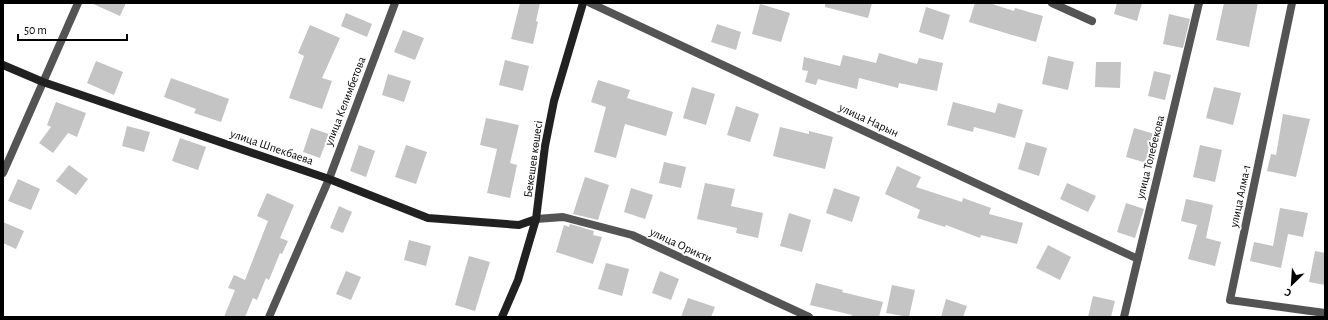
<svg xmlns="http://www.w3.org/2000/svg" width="1328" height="320" font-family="'Alegreya Sans',sans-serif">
<rect width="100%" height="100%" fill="#fff"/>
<!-- building -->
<path fill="#c4c4c4" d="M 91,3 L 126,3 L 120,16 Z
M 520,3 L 540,3 L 536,21 L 538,22 L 533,44 L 511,39 Z
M 825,3 L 872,3 L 868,18 L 825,7 Z
M 975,3 L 989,3 L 1014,11 L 1015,8 L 1043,16 L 1036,42 L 969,22 Z
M 1117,3 L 1142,3 L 1137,21 L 1114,14 Z
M 1224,3 L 1258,3 L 1249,47 L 1216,40 Z
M 760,4 L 790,13 L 781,42 L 752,34 Z
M 926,7 L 950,15 L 943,40 L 919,32 Z
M 346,13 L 372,24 L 367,37 L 341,26 Z
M 1169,14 L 1190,19 L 1183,48 L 1163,44 Z
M 717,24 L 741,32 L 736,50 L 711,42 Z
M 310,25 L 340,38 L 322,78 L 332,81 L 322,109 L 289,98 L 304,56 L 298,53 Z
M 403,30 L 424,38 L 415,60 L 394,52 Z
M 879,53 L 917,64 L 919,58 L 943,63 L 937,91 L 899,83 L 898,88 L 859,78 L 857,89 L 818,79 L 816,85 L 805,82 L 808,71 L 802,70 L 804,57 L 840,66 L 843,55 L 876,63 Z
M 1048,56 L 1074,62 L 1068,90 L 1042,84 Z
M 505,60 L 529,66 L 523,91 L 499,85 Z
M 96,61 L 123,72 L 114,95 L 87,83 Z
M 1096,62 L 1121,62 L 1120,88 L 1095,87 Z
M 1154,71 L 1171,75 L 1165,100 L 1148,96 Z
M 388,74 L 411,81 L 404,102 L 382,95 Z
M 171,78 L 229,99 L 221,122 L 194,113 L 196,109 L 164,97 Z
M 598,80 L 630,90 L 627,98 L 673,112 L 666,136 L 625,124 L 616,158 L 594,152 L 606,107 L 591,102 Z
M 692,87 L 715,94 L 706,125 L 683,118 Z
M 1214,87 L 1241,93 L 1233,125 L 1206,118 Z
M 56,102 L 86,113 L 77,137 L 68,133 L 53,153 L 39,143 L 51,127 L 47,125 Z
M 953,102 L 995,113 L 998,103 L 1023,110 L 1015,138 L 974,127 L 973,132 L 947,125 Z
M 736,106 L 759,114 L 750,142 L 727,135 Z
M 1283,114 L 1310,119 L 1296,177 L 1267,171 L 1271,154 L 1276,155 Z
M 486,118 L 519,125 L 510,163 L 517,165 L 510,198 L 487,193 L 497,149 L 480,145 Z
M 127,126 L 150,132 L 144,152 L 122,146 Z
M 780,127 L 809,134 L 809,131 L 833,137 L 825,169 L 773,156 Z
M 311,128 L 329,134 L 320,158 L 303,152 Z
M 1134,128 L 1158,135 L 1150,164 L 1126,157 Z
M 180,138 L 206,147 L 198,170 L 172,161 Z
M 1026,142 L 1047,148 L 1039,176 L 1018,169 Z
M 359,145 L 375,151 L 366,177 L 350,171 Z
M 406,145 L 427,152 L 416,184 L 395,177 Z
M 1200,145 L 1222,150 L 1215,182 L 1193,177 Z
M 664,162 L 686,167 L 681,188 L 659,183 Z
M 69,165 L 88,179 L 76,195 L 56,181 Z
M 897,166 L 921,177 L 916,187 L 962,202 L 963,198 L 991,208 L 989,214 L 1023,223 L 1017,244 L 981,235 L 980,238 L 946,225 L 945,227 L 917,218 L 920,210 L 885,194 Z
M 585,177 L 609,185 L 598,220 L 573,214 Z
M 18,179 L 40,189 L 31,210 L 8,201 Z
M 705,183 L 735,189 L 731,206 L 763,213 L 758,238 L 736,233 L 737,228 L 697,219 Z
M 1067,183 L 1096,196 L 1088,212 L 1060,199 Z
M 631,188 L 653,195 L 645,219 L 624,212 Z
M 834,188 L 860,197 L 852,222 L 826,213 Z
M 267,193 L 294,205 L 280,238 L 288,241 L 282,254 L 280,253 L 269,280 L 266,278 L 257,300 L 253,298 L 245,317 L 224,317 L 235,290 L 228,288 L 234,275 L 245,280 L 268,221 L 257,216 Z
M 1186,199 L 1213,205 L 1206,238 L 1221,242 L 1215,266 L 1188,259 L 1197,225 L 1181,221 Z
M 1126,203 L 1144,209 L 1135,238 L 1117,232 Z
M 339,206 L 352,212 L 343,233 L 330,228 Z
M 1280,208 L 1308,213 L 1303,237 L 1288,234 L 1281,268 L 1250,261 L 1254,242 L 1273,246 Z
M 789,213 L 811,220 L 802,252 L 780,246 Z
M 3,222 L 24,231 L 16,249 L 3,243 Z
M 570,224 L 594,231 L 593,235 L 602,237 L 593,264 L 556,252 L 564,225 L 569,227 Z
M 409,240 L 431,246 L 426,266 L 404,260 Z
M 1048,245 L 1071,257 L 1060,280 L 1036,268 Z
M 1315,251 L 1325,253 L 1325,285 L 1309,282 Z
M 469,256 L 490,262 L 475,311 L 455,305 Z
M 606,263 L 629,269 L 622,296 L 598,289 Z
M 346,271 L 361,277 L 351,300 L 336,294 Z
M 660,271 L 679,279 L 671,300 L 652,293 Z
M 816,283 L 843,290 L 842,292 L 883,302 L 879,317 L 851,317 L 852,315 L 810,305 Z
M 892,285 L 915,290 L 909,317 L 886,313 Z
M 1093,296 L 1115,301 L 1111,317 L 1088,317 Z
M 688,298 L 715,307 L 711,317 L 681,317 Z
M 946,299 L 967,306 L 963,317 L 941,317 Z"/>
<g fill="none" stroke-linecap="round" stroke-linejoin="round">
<!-- street -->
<path stroke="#545454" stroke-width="8" d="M 590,3 L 1138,259
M 1052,3 L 1092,21
M 1292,3 L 1230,300 L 1325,313
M 3,173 L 78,3
M 536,219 L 563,217 L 632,235 L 809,317
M 269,317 L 329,179 L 395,3
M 1124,317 L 1199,3"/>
<!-- secondary -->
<path stroke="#212121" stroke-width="8" d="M 3,65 L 43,82 L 329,179 L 428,218 L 519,225 L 536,219
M 502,317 L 518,280 L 536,219 L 545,146 L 554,101 L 583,3"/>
</g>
<g text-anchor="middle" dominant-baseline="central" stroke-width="4" stroke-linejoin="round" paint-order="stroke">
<!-- street labels -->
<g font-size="12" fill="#000" stroke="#fff">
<text transform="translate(345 101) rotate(-69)">улица Келимбетова</text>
<text transform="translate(869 120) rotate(25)">улица Нарын</text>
<text transform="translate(272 147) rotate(19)">улица Шпекбаева</text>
<text transform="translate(1150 157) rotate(-76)">улица Толебекова</text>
<text transform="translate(533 159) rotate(-82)">Бекешев көшесі</text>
<text transform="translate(1240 196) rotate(-78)">улица Алма-1</text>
<text transform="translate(681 245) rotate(25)">улица Орикти</text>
</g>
</g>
<!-- border -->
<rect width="1328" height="320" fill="none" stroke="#000000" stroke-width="8"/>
<!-- north arrow -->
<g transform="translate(1292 284) rotate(205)" stroke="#ffffff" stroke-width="3" paint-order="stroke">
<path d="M0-3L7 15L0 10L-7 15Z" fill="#000000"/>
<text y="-6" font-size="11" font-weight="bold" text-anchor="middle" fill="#000000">С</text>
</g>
<!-- scale -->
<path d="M18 34v6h109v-6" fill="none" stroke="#000000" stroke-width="2"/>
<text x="24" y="34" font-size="12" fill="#000000" stroke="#ffffff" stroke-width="3" paint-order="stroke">50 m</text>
</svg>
